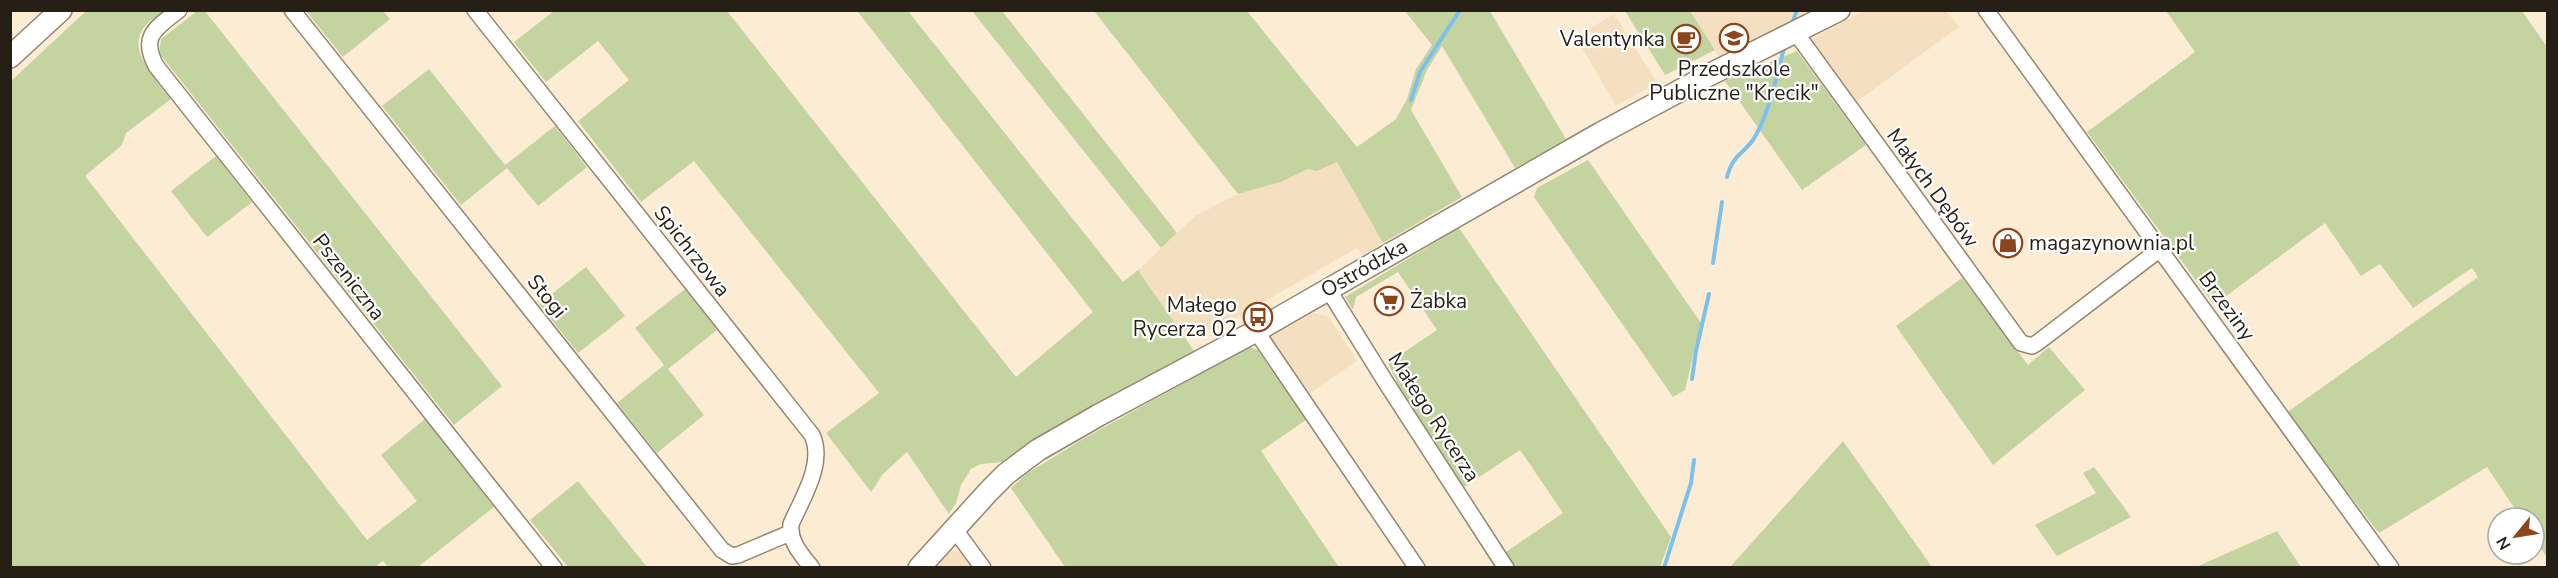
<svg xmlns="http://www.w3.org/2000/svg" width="2558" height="578" font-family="'Nunito Sans',sans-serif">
<rect width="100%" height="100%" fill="#fcecd4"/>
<!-- built -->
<path fill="#f4e0c1" d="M 1866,10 L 1946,11 L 1959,27 L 1856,102 L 1810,40 Z
M 1690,11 L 1813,11 L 1721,60 Z
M 1614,14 L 1657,83 L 1616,106 L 1576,37 Z
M 1337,161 L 1383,243 L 1362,255 L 1357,248 L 1213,331 L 1204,328 L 1186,339 L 1138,270 L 1195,216 L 1238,194 L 1281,182 L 1308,169 L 1317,171 Z
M 1314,313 L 1328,316 L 1357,361 L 1307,395 L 1268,337 Z
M 949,551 L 963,552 L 973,567 L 934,568 Z"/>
<!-- green -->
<path fill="#c4d4a1" d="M 87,10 L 165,11 C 159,15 151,20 146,25 C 124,49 157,81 171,99 L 126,133 L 122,145 L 85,176 L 367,540 L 417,501 L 381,455 L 425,419 L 494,507 L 418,567 L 388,567 L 383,561 L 374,568 L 11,567 L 11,81 Z
M 197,11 L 205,11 L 502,386 L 454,425 L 159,53 L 161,39 Z
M 306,11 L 383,11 L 390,19 L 343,57 Z
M 554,11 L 727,11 L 1016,377 L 1093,312 L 857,11 L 908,11 L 1123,282 L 1138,270 L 1194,351 L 1095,404 L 1003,462 L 981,464 L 971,469 L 961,485 L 956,503 L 949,514 L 907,452 L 883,474 L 871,492 L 826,433 L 879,393 L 694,161 L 641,202 L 578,121 L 629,80 L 598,41 L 546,82 L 514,42 Z
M 972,11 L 1002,11 L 1177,233 L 1161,248 Z
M 1094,11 L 1247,11 L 1357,147 L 1396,119 L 1407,99 L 1416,69 L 1432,45 L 1405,11 L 1490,11 L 1566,139 L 1515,168 L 1442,46 L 1427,70 L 1411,110 L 1462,197 L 1383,243 L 1337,162 L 1317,171 L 1308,169 L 1281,182 L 1238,194 Z
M 1625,11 L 1690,11 L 1715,50 L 1665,75 Z
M 2166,11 L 2522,11 L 2548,48 L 2547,558 L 2534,537 L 2534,518 L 2521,518 L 2487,467 L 2379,533 L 2286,413 L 2478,277 L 2472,268 L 2413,308 L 2380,264 L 2361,276 L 2325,223 L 2214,305 L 2087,132 L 2195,52 Z
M 1797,51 L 1866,145 L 1802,190 L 1725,81 Z
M 429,69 L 505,165 L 555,126 L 587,167 L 538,206 L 507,168 L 461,205 L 382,106 Z
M 216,156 L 252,202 L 207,237 L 171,191 Z
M 1588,160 L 1701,323 L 1685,390 L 1673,397 L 1534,197 L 1537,188 Z
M 1459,228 L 1671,537 L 1660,567 L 1516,567 L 1506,552 L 1563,513 L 1520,450 L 1464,487 L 1406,401 L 1388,363 L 1437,330 L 1398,272 L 1356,297 L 1353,310 L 1345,297 Z
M 586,267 L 625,316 L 578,353 L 539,304 Z
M 1962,278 L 2028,365 L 2049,347 L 2085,390 L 1993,465 L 1896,326 Z
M 685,289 L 717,330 L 668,369 L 704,415 L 657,453 L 617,403 L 664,365 L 635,328 Z
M 1249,347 L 1258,350 L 1306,420 L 1261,451 L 1339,567 L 1065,567 L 1011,488 L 1026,474 L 1083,439 Z
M 1843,441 L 1932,567 L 1730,567 Z
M 2094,467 L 2131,517 L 2057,556 L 2035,525 L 2096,493 L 2083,473 Z
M 578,481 L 647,567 L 568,567 L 530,520 Z
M 2277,531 L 2301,567 L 2196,567 Z"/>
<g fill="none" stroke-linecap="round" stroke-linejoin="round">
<!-- stream -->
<path stroke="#7dc0ec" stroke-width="4" d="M 1792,24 L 1797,10
M 1411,100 L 1420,72 L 1460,10
M 1727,177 C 1734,151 1746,154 1756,135 C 1771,107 1776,76 1785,45
M 1713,263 L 1722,202
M 1692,379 L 1696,351 L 1709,294
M 1664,568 L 1691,483 L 1694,460"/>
<!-- street casing -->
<g stroke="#93856f" stroke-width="18">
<path id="street" d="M 179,10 C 156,28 140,36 156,66 L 554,568
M 292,10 L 722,550 L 732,556 L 738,555 L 790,533
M 475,10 L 812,435 C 825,463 803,497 791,524 C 789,542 801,554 812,568
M 1986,10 L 2391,568
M 1796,33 L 2021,343 L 2032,346 L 2037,343 L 2160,249
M 1328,289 L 1385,381 L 1506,568
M 1256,331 L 1417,568
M 953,527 L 983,568"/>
</g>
<!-- secondary casing -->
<g stroke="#93856f" stroke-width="24">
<path id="secondary" d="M 10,57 L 61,10
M 919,568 L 989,491 L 1006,474 L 1038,450 L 1099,415 L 1256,331 L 1601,133 L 1709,75 L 1839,10"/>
</g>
<!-- street -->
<use href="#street" stroke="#fff" stroke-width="15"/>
<!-- secondary -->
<use href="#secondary" stroke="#fff" stroke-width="21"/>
</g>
<!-- icons -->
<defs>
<g id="school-ring" transform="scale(1.5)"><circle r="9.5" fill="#fff" stroke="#8b461d" stroke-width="1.5"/><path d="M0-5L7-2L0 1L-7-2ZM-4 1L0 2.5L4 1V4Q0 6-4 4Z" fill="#8b461d"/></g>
<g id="cafe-ring" transform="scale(1.5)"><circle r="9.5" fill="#fff" stroke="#8b461d" stroke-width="1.5"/><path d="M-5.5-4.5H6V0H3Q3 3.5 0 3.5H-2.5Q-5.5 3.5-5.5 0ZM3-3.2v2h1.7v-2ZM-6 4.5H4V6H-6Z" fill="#8b461d"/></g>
<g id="shop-ring" transform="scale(1.5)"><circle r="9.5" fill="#fff" stroke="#8b461d" stroke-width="1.5"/><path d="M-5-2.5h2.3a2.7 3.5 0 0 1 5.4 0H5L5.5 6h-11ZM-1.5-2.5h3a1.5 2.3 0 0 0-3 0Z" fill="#8b461d"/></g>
<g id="supermarket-ring" transform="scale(1.5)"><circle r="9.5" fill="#fff" stroke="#8b461d" stroke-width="1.5"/><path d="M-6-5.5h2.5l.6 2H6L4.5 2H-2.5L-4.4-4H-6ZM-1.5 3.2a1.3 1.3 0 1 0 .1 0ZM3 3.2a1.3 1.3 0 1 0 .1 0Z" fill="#8b461d"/></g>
<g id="bus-ring" transform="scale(1.5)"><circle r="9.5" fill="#fff" stroke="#8b461d" stroke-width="1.5"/><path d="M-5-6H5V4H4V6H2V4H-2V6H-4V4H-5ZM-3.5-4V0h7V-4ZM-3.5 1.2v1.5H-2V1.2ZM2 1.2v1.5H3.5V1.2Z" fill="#8b461d"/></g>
</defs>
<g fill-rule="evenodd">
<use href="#school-ring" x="1734" y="38"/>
<use href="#cafe-ring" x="1686" y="39"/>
<use href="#shop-ring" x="2008" y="243"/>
<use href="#supermarket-ring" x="1389" y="301"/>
<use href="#bus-ring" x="1258" y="317"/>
</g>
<g text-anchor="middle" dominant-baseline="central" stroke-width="4.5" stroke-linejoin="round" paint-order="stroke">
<!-- poi labels -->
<g font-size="21" fill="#251f16" stroke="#fff" text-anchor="end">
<text x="1665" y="39">Valentynka</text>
<text x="1734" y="69" text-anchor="middle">Przedszkole<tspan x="1734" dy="24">Publiczne "Krecik"</tspan></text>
<text x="2029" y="243" text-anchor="start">magazynownia.pl</text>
<text x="1410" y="301" text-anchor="start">Żabka</text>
<text x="1237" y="305">Małego<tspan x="1237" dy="24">Rycerza 02</tspan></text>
</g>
<!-- street labels -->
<g font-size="21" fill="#251f16" stroke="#fff">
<text transform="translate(1933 188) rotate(54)">Małych Dębów</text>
<text transform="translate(692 251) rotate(52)">Spichrzowa</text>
<text transform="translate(1364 268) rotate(-30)">Ostródzka</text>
<text transform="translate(349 277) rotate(52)">Pszeniczna</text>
<text transform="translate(547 296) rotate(51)">Stogi</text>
<text transform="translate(2227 306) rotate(54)">Brzeziny</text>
<text transform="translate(1434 417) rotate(57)">Małego Rycerza</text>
</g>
</g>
<!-- border -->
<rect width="2558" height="578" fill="none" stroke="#251f16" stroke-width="24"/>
<!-- north arrow -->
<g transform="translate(2516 536) rotate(240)"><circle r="28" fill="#ffffff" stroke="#a8a5a2" stroke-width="1.5"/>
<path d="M0-4.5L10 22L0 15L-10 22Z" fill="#8b461d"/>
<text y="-9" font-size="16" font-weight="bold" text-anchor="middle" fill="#251f16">N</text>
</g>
</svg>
